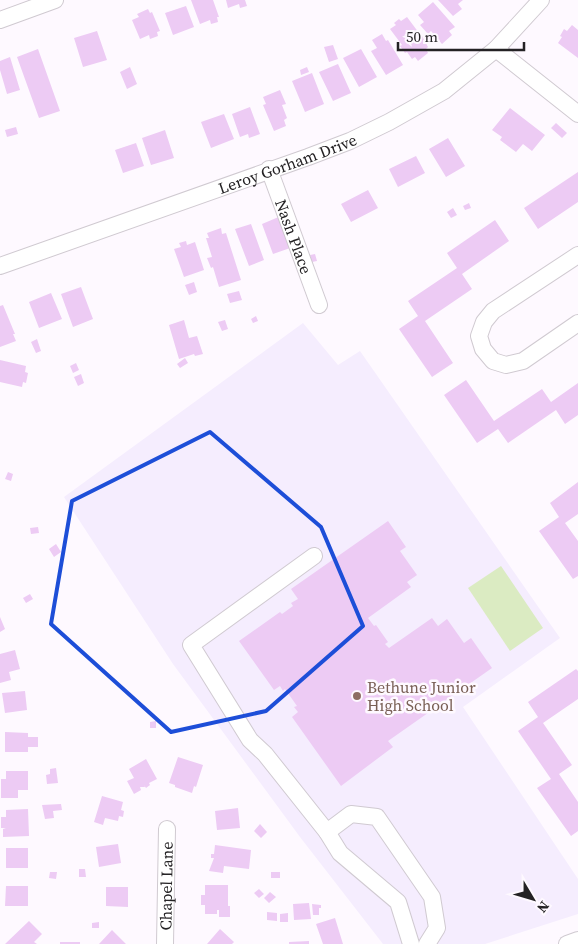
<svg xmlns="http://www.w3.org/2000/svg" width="578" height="944" font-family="'Source Serif 4',serif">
<rect width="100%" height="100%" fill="#fef9ff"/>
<!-- education -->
<path fill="#f5edfe" d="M 303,323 L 338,365 L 360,351 L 560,638 L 463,707 L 578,879 L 578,914 L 485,944 L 383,944 L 300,837 L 173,664 L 64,497 Z"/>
<!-- grass -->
<path fill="#dbebc2" d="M 501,566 L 543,628 L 510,651 L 468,588 Z"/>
<!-- building -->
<path fill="#edcbf4" d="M 191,0 L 213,0 L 219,17 L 217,17 L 218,22 L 211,24 L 210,20 L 200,24 Z
M 226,0 L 245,0 L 247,6 L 240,8 L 239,4 L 228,8 Z
M 438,0 L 463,0 L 458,4 L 462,9 L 453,16 Z
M 433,2 L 455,27 L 449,31 L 452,35 L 442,44 L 431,31 L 428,34 L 420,25 L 424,22 L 418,15 Z
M 186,6 L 194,27 L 173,35 L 165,13 Z
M 148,9 L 150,13 L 152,12 L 160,31 L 157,32 L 158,36 L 150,39 L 149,35 L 140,39 L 132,20 L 139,17 L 137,14 Z
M 407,17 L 419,33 L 420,32 L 428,47 L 426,49 L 428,53 L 418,61 L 415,57 L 412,59 L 407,52 L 405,53 L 400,46 L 402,45 L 390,29 L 396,25 L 394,23 L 399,19 L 401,21 Z
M 572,25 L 578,30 L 578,58 L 558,43 L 562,37 L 560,36 L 564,29 L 567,31 Z
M 97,31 L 107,60 L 83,67 L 74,38 Z
M 382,34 L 386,41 L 388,40 L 403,65 L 386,75 L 371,51 L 377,48 L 372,40 Z
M 333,45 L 338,59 L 329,62 L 324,47 Z
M 38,49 L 60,111 L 39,118 L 17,57 Z
M 361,49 L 377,77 L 359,87 L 343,58 Z
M 10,57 L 20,90 L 7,94 L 0,70 L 0,61 Z
M 338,64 L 351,93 L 333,101 L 319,72 Z
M 130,67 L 137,84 L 127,89 L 120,72 Z
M 307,67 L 309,72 L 301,75 L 300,70 Z
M 312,73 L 324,104 L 305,112 L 292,81 Z
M 280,90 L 286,104 L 282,105 L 287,118 L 284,120 L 286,126 L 274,131 L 263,105 L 266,104 L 263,97 Z
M 250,107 L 260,134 L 249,138 L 248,134 L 240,137 L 232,114 Z
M 510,108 L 545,135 L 532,151 L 523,144 L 516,152 L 500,140 L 502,137 L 492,130 Z
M 224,114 L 234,139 L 211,148 L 201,122 Z
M 556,123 L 567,133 L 562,138 L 551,128 Z
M 16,127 L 18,134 L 7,137 L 5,130 Z
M 165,130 L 174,158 L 151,165 L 142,138 Z
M 448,138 L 465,166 L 446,177 L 429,149 Z
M 136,143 L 144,166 L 123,173 L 115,150 Z
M 416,156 L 425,173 L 398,187 L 389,169 Z
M 578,172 L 578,202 L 538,229 L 524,208 Z
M 368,190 L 378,208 L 351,222 L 341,204 Z
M 469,203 L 471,208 L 465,210 L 463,206 Z
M 453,208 L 457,215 L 451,218 L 447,212 Z
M 281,216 L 293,247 L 273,254 L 262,224 Z
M 495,220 L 509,241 L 462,274 L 472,289 L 425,321 L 453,363 L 432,377 L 399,329 L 418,316 L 408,301 L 457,268 L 447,253 Z
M 251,224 L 264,260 L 249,266 L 235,229 Z
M 221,228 L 222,234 L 226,233 L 241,280 L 219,287 L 213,267 L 211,268 L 207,258 L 212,257 L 206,238 L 209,238 L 207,233 Z
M 186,241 L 187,245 L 195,242 L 204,270 L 184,277 L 174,249 L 181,247 L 179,243 Z
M 315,254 L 317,261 L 312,262 L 310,255 Z
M 194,282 L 197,292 L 189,295 L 185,285 Z
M 81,287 L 93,319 L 73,327 L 61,294 Z
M 239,291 L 242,300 L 230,303 L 227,294 Z
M 51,293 L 62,319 L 39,328 L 29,302 Z
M 3,305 L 15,334 L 13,334 L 16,341 L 0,347 L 0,306 Z
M 256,316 L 258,321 L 253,323 L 251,319 Z
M 184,320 L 189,338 L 197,336 L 203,354 L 195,356 L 194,354 L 179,359 L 169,325 Z
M 225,320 L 228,329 L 222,331 L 218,322 Z
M 37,339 L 41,351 L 36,353 L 31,342 Z
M 185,358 L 188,363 L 180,368 L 177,364 Z
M 0,360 L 26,366 L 25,372 L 28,373 L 26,383 L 23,382 L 22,387 L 0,382 Z
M 76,363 L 79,370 L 73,373 L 70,366 Z
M 81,374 L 84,383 L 78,386 L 74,377 Z
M 466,380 L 494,421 L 542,389 L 551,402 L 578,383 L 578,415 L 565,424 L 556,410 L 508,443 L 498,429 L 477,443 L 444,395 Z
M 8,472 L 13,474 L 11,481 L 5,479 Z
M 578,482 L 578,514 L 565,523 L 578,541 L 578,576 L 573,579 L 539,531 L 559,517 L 550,503 Z
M 388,521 L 406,547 L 400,551 L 417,575 L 407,582 L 411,587 L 368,618 L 374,626 L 376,625 L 388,642 L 385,644 L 389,648 L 432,618 L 438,626 L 447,619 L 464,643 L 471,638 L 492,668 L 388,741 L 393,747 L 341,786 L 292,717 L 298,712 L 294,707 L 297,706 L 285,689 L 283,691 L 280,686 L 274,690 L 239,641 L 280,612 L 282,614 L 293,606 L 291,603 L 298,599 L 291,589 Z
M 38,527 L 39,533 L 31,534 L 30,528 Z
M 56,544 L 61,552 L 54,557 L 49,549 Z
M 30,594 L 33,599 L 26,603 L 23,598 Z
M 0,617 L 5,629 L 0,632 Z
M 15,650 L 20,669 L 9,672 L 11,680 L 0,683 L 0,654 Z
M 576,669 L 578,671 L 578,699 L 543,723 L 572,765 L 559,774 L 578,802 L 578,831 L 571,836 L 537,788 L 551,779 L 518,731 L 538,717 L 528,702 Z
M 25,691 L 27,710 L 5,713 L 2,693 Z
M 156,721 L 156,728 L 150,728 L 150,722 Z
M 5,732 L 28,733 L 28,737 L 38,737 L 38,747 L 28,747 L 28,752 L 5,752 Z
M 178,757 L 203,765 L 196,787 L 194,786 L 192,793 L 175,787 L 175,785 L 169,783 Z
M 146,759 L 157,779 L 149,783 L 150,785 L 146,788 L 144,785 L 145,787 L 140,787 L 141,790 L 134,794 L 127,781 L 134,778 L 129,769 Z
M 56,768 L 58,783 L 47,784 L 46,775 L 50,774 L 50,769 Z
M 6,771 L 28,771 L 28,790 L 18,790 L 18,798 L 1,798 L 1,779 L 6,779 Z
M 102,796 L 123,802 L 121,810 L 124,811 L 123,817 L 119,816 L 118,821 L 105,818 L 103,825 L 94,822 Z
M 61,804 L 62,810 L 53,811 L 54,818 L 45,819 L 42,805 Z
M 238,808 L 240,828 L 217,830 L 215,811 Z
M 28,809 L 29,836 L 3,837 L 3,829 L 6,828 L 1,828 L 1,817 L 6,817 L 6,810 Z
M 260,824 L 267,832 L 261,838 L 254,831 Z
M 118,844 L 121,863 L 99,867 L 96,847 Z
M 215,845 L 251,850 L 249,869 L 224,866 L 223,873 L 209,871 L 214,858 L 211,858 L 211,854 L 214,854 Z
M 6,848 L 28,848 L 28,868 L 6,868 Z
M 79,869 L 85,869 L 86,877 L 79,877 Z
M 50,872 L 57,872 L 56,879 L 49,878 Z
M 271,872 L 280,872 L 280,878 L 271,878 Z
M 205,885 L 228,885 L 228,906 L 230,906 L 230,917 L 219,917 L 219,910 L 217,910 L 217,914 L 205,914 L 205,905 L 201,905 L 201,895 L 205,895 Z
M 6,886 L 28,886 L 28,906 L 5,906 Z
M 106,887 L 128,887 L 128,907 L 106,906 Z
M 259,889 L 264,894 L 259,898 L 254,893 Z
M 270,892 L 276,897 L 269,903 L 264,898 Z
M 309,903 L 311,919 L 294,920 L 293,904 Z
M 312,904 L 321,905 L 321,908 L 319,908 L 319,915 L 313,915 Z
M 267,912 L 277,913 L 277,921 L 267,920 Z
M 288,913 L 288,922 L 280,922 L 280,914 Z
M 335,918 L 343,944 L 323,944 L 316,924 Z
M 29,921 L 42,934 L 34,942 L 37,944 L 5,944 Z
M 99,922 L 99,928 L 92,928 L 92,923 Z
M 220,929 L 234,942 L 232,944 L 207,944 Z
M 112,930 L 126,944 L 99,944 Z
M 309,941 L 309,944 L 289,944 L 289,942 Z
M 60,942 L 80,942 L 80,944 L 60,944 Z"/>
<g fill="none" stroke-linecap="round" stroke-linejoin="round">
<!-- minor casing -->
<g stroke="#d0cad1" stroke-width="18">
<g id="minor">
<path d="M 0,20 L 55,0"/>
<path d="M 496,49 L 578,114"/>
<path id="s1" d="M 269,169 L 319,305"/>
<path d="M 578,255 L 493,311 L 484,322 L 479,336 L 483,349 L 493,361 L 506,365 L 523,361 L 578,323"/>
<path id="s2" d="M 0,266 L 308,157 L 350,141 L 389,122 L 444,91 L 496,49 L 541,0"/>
<path d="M 314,556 L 191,645 L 250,740 L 265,754 L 327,832 L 351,814 L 377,817 L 432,897 L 437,928 L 427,944"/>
<path d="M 327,832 L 340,853 L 398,902 L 411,944"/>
<path id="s3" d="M 165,944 L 167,829"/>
<path d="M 567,944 L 578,940"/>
</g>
</g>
<!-- minor -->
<use href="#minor" stroke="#fff" stroke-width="16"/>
</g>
<!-- marked area -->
<path fill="none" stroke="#1d4ed8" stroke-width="4" stroke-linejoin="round" d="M 210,432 L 321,527 L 363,626 L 266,711 L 171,732 L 51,624 L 72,501 Z"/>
<!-- markers -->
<circle fill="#8d6e63" stroke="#fef9ff" stroke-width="2" cx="357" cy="696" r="5"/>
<g text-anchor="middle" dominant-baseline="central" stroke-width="5" stroke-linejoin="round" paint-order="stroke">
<!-- street labels -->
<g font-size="16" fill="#242224" stroke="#fef9ff">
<text stroke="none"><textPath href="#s2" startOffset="305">Leroy Gorham Drive</textPath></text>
<text stroke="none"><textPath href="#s1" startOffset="72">Nash Place</textPath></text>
<text stroke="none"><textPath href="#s3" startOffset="58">Chapel Lane</textPath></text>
</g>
<!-- education labels -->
<g font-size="16" fill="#785e54" stroke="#fef9ff" text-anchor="start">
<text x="367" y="687">Bethune Junior<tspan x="367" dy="18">High School</tspan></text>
</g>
</g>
<!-- north arrow -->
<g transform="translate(533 899) rotate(128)" stroke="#fef9ff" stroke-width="4" paint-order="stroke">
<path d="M0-4L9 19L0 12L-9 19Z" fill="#242224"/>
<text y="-8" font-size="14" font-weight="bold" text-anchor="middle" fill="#242224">N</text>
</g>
<!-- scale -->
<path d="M398 42v8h126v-8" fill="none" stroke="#242224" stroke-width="2.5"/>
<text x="406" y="42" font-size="15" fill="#242224" stroke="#fef9ff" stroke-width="4" paint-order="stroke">50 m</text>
</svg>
